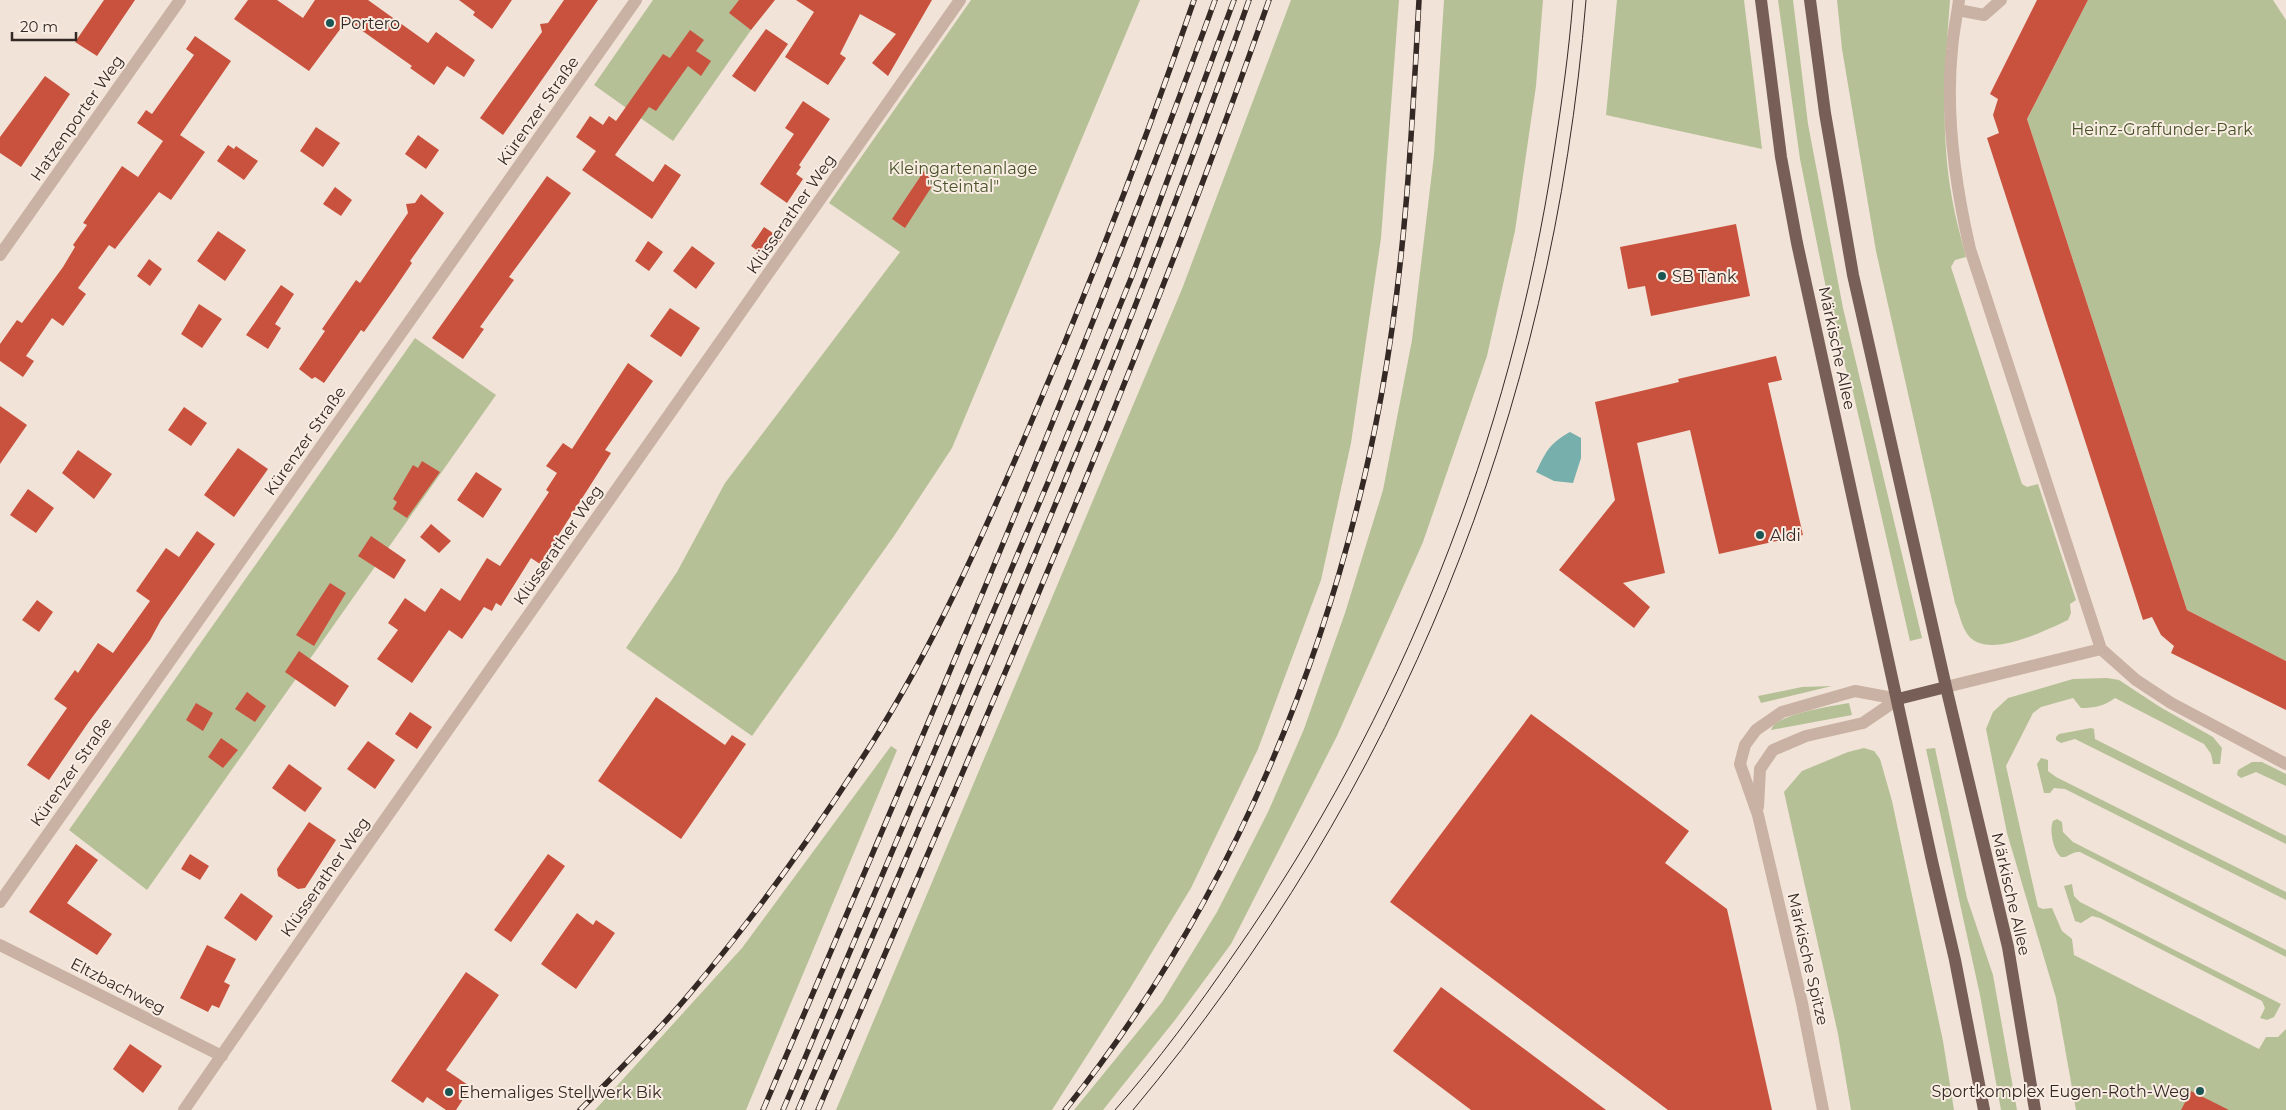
<svg xmlns="http://www.w3.org/2000/svg" width="2286" height="1110" font-family="Montserrat,sans-serif">
<rect width="100%" height="100%" fill="#f1e3d7"/>
<!-- green -->
<path fill="#b6c097" d="M 653,0 L 772,0 L 673,141 L 594,85 Z
M 971,0 L 1140,0 L 952,448 L 894,536 L 752,736 L 626,648 L 677,572 L 725,483 L 900,252 L 829,203 Z
M 1291,0 L 1399,0 L 1381,238 L 1351,443 L 1321,580 L 1258,749 L 1191,888 L 1129,990 L 1052,1110 L 836,1110 L 1182,289 Z
M 1444,0 L 1543,0 L 1536,86 L 1515,231 L 1487,356 L 1423,542 L 1337,736 L 1231,944 L 1175,1020 L 1103,1110 L 1074,1110 L 1162,1002 L 1217,912 L 1268,812 L 1304,729 L 1345,613 L 1383,490 L 1412,340 L 1434,155 Z
M 1617,0 L 1744,0 L 1762,149 L 1606,115 Z
M 1778,0 L 1793,0 L 1808,124 L 1843,308 L 1922,638 L 1910,641 L 1853,392 L 1835,333 L 1800,159 Z
M 1837,0 L 1950,0 C 1945,66 1940,132 1952,198 C 1955,217 1961,237 1966,257 L 1955,260 L 1951,267 L 2022,484 L 2027,487 L 2038,484 L 2076,600 L 2070,604 L 2071,613 L 2068,620 C 2046,630 1983,663 1966,632 C 1961,624 1959,612 1955,603 L 1876,251 L 1842,49 Z
M 2088,0 L 2273,0 L 2286,20 L 2286,661 L 2187,610 L 2027,119 Z
M 415,338 L 496,395 L 147,890 L 69,830 Z
M 2107,678 L 2119,680 L 2160,707 L 2213,737 L 2222,748 L 2220,764 L 2213,764 L 2211,754 L 2204,744 L 2115,698 C 2104,706 2095,708 2081,708 L 2073,698 L 2041,707 L 2033,713 L 2006,766 L 2038,907 L 2043,909 L 2052,908 L 2062,931 L 2072,939 L 2074,955 L 2259,1049 L 2266,1037 L 2278,1037 L 2286,1029 L 2286,1110 L 2076,1110 L 2056,998 L 2007,833 L 1986,729 L 1993,712 L 2008,698 L 2073,679 Z
M 1832,686 L 1761,703 L 1758,696 L 1802,687 Z
M 1849,703 L 1852,715 L 1771,730 C 1775,714 1833,706 1849,703 Z
M 2091,728 L 2094,729 L 2095,739 L 2286,836 L 2286,844 L 2075,739 L 2061,743 L 2056,740 L 2056,737 L 2059,734 Z
M 891,746 L 897,750 L 746,1110 L 595,1110 L 742,948 Z
M 1864,748 L 1874,751 L 1880,759 L 1892,801 L 1943,1041 L 1954,1110 L 1851,1110 L 1838,1034 L 1784,792 L 1802,771 L 1848,752 Z
M 1935,748 L 1967,898 L 1993,975 L 2017,1110 L 2001,1110 L 1980,995 L 1926,749 Z
M 2041,758 L 2048,760 L 2048,771 L 2056,777 L 2286,892 L 2286,900 L 2065,789 L 2054,788 L 2050,793 L 2044,793 L 2037,764 Z
M 2252,762 L 2262,762 L 2286,774 L 2286,786 L 2256,772 L 2241,778 L 2237,775 L 2238,770 Z
M 2057,819 L 2062,822 L 2063,832 L 2073,842 L 2286,950 L 2286,957 L 2080,852 C 2072,851 2068,858 2061,857 C 2053,851 2049,829 2053,821 Z
M 2072,884 L 2074,896 L 2080,902 L 2281,1004 L 2274,1017 L 2267,1020 L 2260,1018 L 2265,1008 L 2262,1001 L 2100,918 L 2092,916 L 2081,923 L 2075,921 L 2064,886 Z"/>
<!-- water -->
<path fill="#76afac" d="M 1570,432 L 1581,438 L 1581,458 L 1573,483 L 1554,481 L 1536,472 C 1546,451 1550,443 1570,432 Z"/>
<!-- building -->
<path fill="#c9523e" d="M 104,0 L 135,0 L 97,56 L 75,42 Z
M 248,0 L 277,0 L 303,18 L 315,0 L 368,0 L 428,43 L 436,32 L 475,60 L 464,77 L 447,66 L 434,85 L 410,68 L 412,66 L 347,20 L 309,71 L 234,19 Z
M 459,0 L 512,0 L 492,29 L 473,15 L 475,12 Z
M 564,0 L 598,0 L 503,135 L 480,118 L 542,32 L 540,24 L 548,23 Z
M 739,0 L 775,0 L 751,30 L 729,13 Z
M 796,0 L 932,0 L 888,76 L 872,63 L 896,34 L 860,14 L 840,54 L 846,58 L 828,85 L 785,57 L 814,12 Z
M 2037,0 L 2088,0 L 2027,119 L 2187,610 L 2286,661 L 2286,710 L 2171,653 L 2174,646 L 2161,635 L 2152,617 L 2143,620 L 1987,138 L 1999,133 L 1993,115 L 1998,99 L 1990,94 Z
M 766,29 L 788,44 L 755,92 L 732,76 Z
M 690,30 L 704,40 L 696,51 L 711,61 L 701,76 L 688,66 L 656,111 L 649,107 L 615,155 L 653,182 L 665,164 L 681,175 L 652,219 L 582,170 L 596,151 L 576,137 L 590,116 L 603,125 L 609,116 L 616,121 L 663,54 L 670,58 Z
M 195,36 L 231,61 L 180,135 L 205,152 L 171,200 L 159,192 L 115,249 L 109,245 L 78,288 L 86,294 L 63,326 L 52,318 L 26,356 L 34,361 L 23,377 L 0,361 L 0,344 L 17,320 L 22,323 L 63,267 L 75,247 L 73,245 L 87,225 L 83,223 L 122,166 L 138,177 L 163,141 L 137,123 L 146,110 L 152,114 L 194,55 L 186,49 Z
M 45,76 L 70,94 L 21,167 L 0,153 L 0,137 Z
M 803,101 L 830,119 L 799,165 L 801,167 L 796,174 L 803,179 L 787,203 L 760,184 L 794,134 L 785,128 Z
M 316,127 L 340,143 L 323,167 L 300,151 Z
M 418,135 L 439,150 L 426,169 L 405,154 Z
M 228,145 L 234,149 L 236,146 L 258,161 L 244,180 L 217,161 Z
M 924,171 L 936,180 L 905,228 L 892,219 Z
M 547,176 L 571,193 L 509,277 L 514,280 L 480,327 L 484,329 L 463,359 L 432,338 Z
M 335,187 L 352,200 L 341,216 L 323,204 Z
M 421,194 L 444,213 L 410,261 L 412,263 L 393,291 L 364,332 L 361,330 L 324,383 L 315,377 L 312,379 L 299,369 L 325,331 L 322,329 L 356,280 L 360,283 L 408,213 L 406,204 L 415,203 Z
M 1736,224 L 1750,296 L 1651,316 L 1645,286 L 1628,289 L 1620,247 Z
M 764,227 L 782,239 L 768,258 L 751,246 Z
M 218,231 L 246,250 L 225,281 L 197,261 Z
M 648,241 L 663,252 L 649,271 L 635,261 Z
M 692,246 L 715,263 L 696,289 L 673,271 Z
M 149,259 L 162,269 L 150,286 L 137,276 Z
M 281,285 L 294,294 L 275,324 L 281,328 L 268,349 L 246,335 Z
M 199,304 L 222,319 L 202,348 L 181,334 Z
M 670,308 L 700,328 L 681,357 L 650,336 Z
M 1776,356 L 1782,380 L 1768,383 L 1803,535 L 1719,554 L 1690,430 L 1637,443 L 1665,573 L 1623,583 L 1650,607 L 1634,628 L 1559,570 L 1615,500 L 1595,402 L 1679,382 L 1678,379 Z
M 628,363 L 653,381 L 605,450 L 611,453 L 540,564 L 531,558 L 501,606 L 496,603 L 492,611 L 484,607 L 462,639 L 449,630 L 412,683 L 377,659 L 398,630 L 388,623 L 405,598 L 425,612 L 441,588 L 460,601 L 487,558 L 500,566 L 549,492 L 546,490 L 557,473 L 546,466 L 563,443 L 572,449 Z
M 0,406 L 27,425 L 0,464 Z
M 184,407 L 207,423 L 191,446 L 168,430 Z
M 238,448 L 268,469 L 234,517 L 204,495 Z
M 78,450 L 112,474 L 94,499 L 62,473 Z
M 422,461 L 440,472 L 407,518 L 393,509 L 397,502 L 393,499 L 413,465 L 418,468 Z
M 476,472 L 502,489 L 483,518 L 457,500 Z
M 28,489 L 54,508 L 36,533 L 10,515 Z
M 431,524 L 451,541 L 439,553 L 420,537 Z
M 197,531 L 215,544 L 161,620 L 150,640 L 88,723 L 49,780 L 27,765 L 67,708 L 54,699 L 75,670 L 78,673 L 98,643 L 113,653 L 150,601 L 136,591 L 166,548 L 179,557 Z
M 371,536 L 406,560 L 394,579 L 358,556 Z
M 330,583 L 346,593 L 314,646 L 296,635 Z
M 37,600 L 53,612 L 39,632 L 22,620 Z
M 299,651 L 349,686 L 335,707 L 285,672 Z
M 247,692 L 266,706 L 255,722 L 235,709 Z
M 656,697 L 725,745 L 732,735 L 746,744 L 681,839 L 598,781 Z
M 196,703 L 213,713 L 203,731 L 186,720 Z
M 410,712 L 432,727 L 417,749 L 395,734 Z
M 1531,714 L 1689,831 L 1665,863 L 1727,909 L 1772,1110 L 1668,1110 L 1390,902 Z
M 221,738 L 238,750 L 223,768 L 208,757 Z
M 368,741 L 395,760 L 375,789 L 347,769 Z
M 289,764 L 322,788 L 305,812 L 272,788 Z
M 309,822 L 336,840 L 305,888 L 298,889 L 278,876 L 277,869 Z
M 76,844 L 98,860 L 67,903 L 112,934 L 97,955 L 29,912 Z
M 190,854 L 209,866 L 200,880 L 181,869 Z
M 548,854 L 565,866 L 511,942 L 494,930 Z
M 241,893 L 273,916 L 256,941 L 224,918 Z
M 577,913 L 593,925 L 596,920 L 615,933 L 576,989 L 541,964 Z
M 207,945 L 236,959 L 224,982 L 230,985 L 219,1008 L 212,1005 L 208,1012 L 180,998 Z
M 466,972 L 499,995 L 446,1070 L 471,1087 L 456,1110 L 446,1110 L 427,1097 L 423,1103 L 391,1081 Z
M 1441,987 L 1606,1110 L 1471,1110 L 1393,1051 Z
M 130,1044 L 162,1066 L 143,1093 L 113,1069 Z
M 2191,1091 L 2229,1110 L 2181,1110 Z"/>
<g fill="none" stroke-linecap="round" stroke-linejoin="round">
<!-- minor -->
<path stroke="#c9b1a3" stroke-width="12" d="M 1959,0 C 1957,16 1953,33 1952,49 C 1945,116 1955,184 1970,249 L 2101,649 L 2136,680 L 2171,703 L 2286,764
M 1958,10 L 1984,15 L 2001,0
M 0,255 L 180,0
M 1946,687 L 2101,649
M 1758,807 L 1760,769 L 1773,750 L 1806,736 L 1863,723 L 1898,699
M 0,902 L 636,0
M 0,945 L 222,1056
M 184,1110 L 339,885 L 960,0
M 1823,1110 L 1802,1003 L 1758,815 L 1740,764 L 1745,745 L 1756,730 L 1782,712 L 1855,691 L 1898,699"/>
<!-- primary -->
<path stroke="#775e56" stroke-width="12" d="M 1761,0 L 1781,157 L 1797,243 L 1932,861 L 1955,960 L 1984,1110
M 1810,0 L 1825,113 L 1853,275 L 1946,687 L 2008,947 L 2035,1110
M 1898,699 L 1946,687"/>
<!-- tram -->
<path stroke="#342925" stroke-width="1" d="M 1115,1110 C 1158,1061 1197,1008 1234,954 C 1401,715 1510,441 1554,152 C 1562,101 1569,51 1573,0
M 1133,1110 C 1400,790 1552,415 1586,0"/>
<!-- rail casing -->
<g stroke="#342925" stroke-width="5.5">
<path id="rail" d="M 580,1110 C 616,1073 653,1037 686,998 C 754,918 816,831 872,743 C 934,645 982,538 1027,432 C 1088,291 1144,146 1194,0
M 763,1110 C 920,743 1079,376 1215,0
M 783,1110 L 1049,480 L 1132,276 L 1234,0
M 798,1110 C 955,743 1117,377 1249,0
M 818,1110 C 975,743 1137,377 1269,0
M 1065,1110 C 1229,906 1334,653 1381,397 C 1405,267 1412,133 1419,0"/>
</g>
<!-- rail -->
<use href="#rail" stroke="#f9ede3" stroke-width="4" stroke-dasharray="11" stroke-linecap="butt"/>
</g>
<!-- markers -->
<g fill="#1a5654" stroke="#f9ede3" stroke-width="2">
<circle cx="330" cy="23" r="5"/>
<circle cx="1662" cy="276" r="5"/>
<circle cx="1760" cy="535" r="5"/>
<circle cx="2200" cy="1091" r="5"/>
<circle cx="449" cy="1092" r="5"/>
</g>
<g text-anchor="middle" dominant-baseline="central" stroke-width="4" stroke-linejoin="round" paint-order="stroke">
<!-- poi labels -->
<g font-size="16" fill="#342925" stroke="#f9ede3" text-anchor="start">
<text x="340" y="23">Portero</text>
<text x="1672" y="276">SB Tank</text>
<text x="1770" y="535">Aldi</text>
<text x="2190" y="1091" text-anchor="end">Sportkomplex Eugen-Roth-Weg</text>
<text x="459" y="1092">Ehemaliges Stellwerk Bik</text>
</g>
<!-- street labels -->
<g font-size="16" fill="#342925" stroke="#f9ede3">
<text transform="translate(538 111) rotate(-55)">Kürenzer Straße</text>
<text transform="translate(77 118) rotate(-55)">Hatzenporter Weg</text>
<text transform="translate(791 214) rotate(-55)">Klüsserather Weg</text>
<text transform="translate(1837 348) rotate(78)">Märkische Allee</text>
<text transform="translate(305 441) rotate(-55)">Kürenzer Straße</text>
<text transform="translate(558 545) rotate(-55)">Klüsserather Weg</text>
<text transform="translate(71 772) rotate(-55)">Kürenzer Straße</text>
<text transform="translate(325 877) rotate(-55)">Klüsserather Weg</text>
<text transform="translate(2011 894) rotate(77)">Märkische Allee</text>
<text transform="translate(1808 959) rotate(77)">Märkische Spitze</text>
<text transform="translate(118 986) rotate(27)">Eltzbachweg</text>
</g>
<!-- park labels -->
<g font-size="16" fill="#485329" stroke="#f9ede3">
<text x="2162" y="129">Heinz-Graffunder-Park</text>
<text x="963" y="168">Kleingartenanlage<tspan x="963" dy="18">"Steintal"</tspan></text>
</g>
</g>
<!-- scale -->
<path d="M12 32v8h64v-8" fill="none" stroke="#342925" stroke-width="2.5"/>
<text x="20" y="32" font-size="15" fill="#342925" stroke="#f9ede3" stroke-width="4" paint-order="stroke">20 m</text>
</svg>
